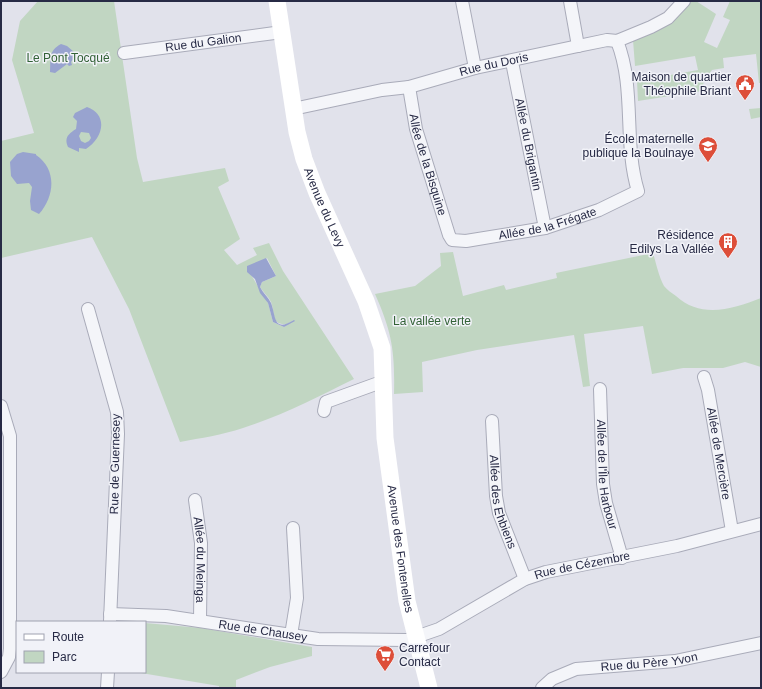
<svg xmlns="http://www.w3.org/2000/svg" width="762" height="689" font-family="Arial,sans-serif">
<rect width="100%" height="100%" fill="#e1e2eb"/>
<!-- green -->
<path fill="#c1d6c2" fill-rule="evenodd" d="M 38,1 L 114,1 L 137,158 L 143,182 L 225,168 L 229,181 L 218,187 L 240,239 L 224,250 L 237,265 L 257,255 L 253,248 L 269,243 L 283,271 L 354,379 C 318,397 281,416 243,428 C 222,435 201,438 180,442 L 129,309 L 92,237 L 1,258 L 1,141 L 34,133 L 12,60 L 20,21 ZM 267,258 L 276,276 L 262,282 L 260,287 C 263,292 268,296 271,302 C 275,312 271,326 287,324 L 294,320 L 284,327 L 273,322 L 268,303 L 247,268 Z
M 691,1 L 696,1 L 716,14 L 704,42 L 717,48 L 730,20 L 723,17 L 730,1 L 761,1 L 761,83 L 759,83 L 756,54 L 723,58 L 724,68 L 712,70 L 704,80 L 702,91 L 638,101 L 637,81 L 698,70 L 695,56 L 635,66 L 633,40 C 660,30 673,22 691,1 Z
M 761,108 L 761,117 L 751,119 L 749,109 Z
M 453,252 L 463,296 L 504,285 L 506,290 L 557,278 L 556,273 L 653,253 C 656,263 659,277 664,286 C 667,290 672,293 676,296 C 701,319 733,309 761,298 L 761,367 L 745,362 L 723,368 L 683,368 L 652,374 L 643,326 L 584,334 L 590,386 L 583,387 L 574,335 L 477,350 L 422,362 L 423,392 L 394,394 C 395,352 392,332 375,294 L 415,286 L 441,266 L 440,253 Z
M 145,623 L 201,628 L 312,647 L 312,656 L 270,667 L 236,680 L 236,688 L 219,688 L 219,686 L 135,672 L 145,672 Z"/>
<!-- water -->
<path fill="#98a3cf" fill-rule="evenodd" d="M 61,44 L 67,46 L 74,52 L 74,58 L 71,62 L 72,65 L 69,66 L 67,64 L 55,73 L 50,72 C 51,59 48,51 61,44 Z
M 87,107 C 109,115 103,138 86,149 L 79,148 L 79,152 L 68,147 C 64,138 68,134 76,129 L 77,121 L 73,117 L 75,113 ZM 81,132 L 89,133 L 91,138 L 89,141 L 85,143 L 81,141 L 79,136 Z
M 23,152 L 36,154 L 36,155 C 57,169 55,196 39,214 L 31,210 L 30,201 L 32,187 L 29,183 L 17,184 L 11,176 L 10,162 L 17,154 Z
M 266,258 L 276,276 L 262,282 L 260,287 C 263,293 268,297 271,303 C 276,316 273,333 294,320 L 295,321 L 284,327 L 273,322 L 268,303 L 260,293 L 255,279 L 247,272 L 247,266 Z"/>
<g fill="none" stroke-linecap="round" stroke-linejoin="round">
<!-- street casing -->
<g stroke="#a9abb9" stroke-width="14">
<g id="street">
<path d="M 462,1 L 475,68"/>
<path d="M 570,1 L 578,46"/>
<path id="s1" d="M 124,53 L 282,32"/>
<path id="s2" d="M 512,62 L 545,228"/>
<path id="s3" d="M 409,87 L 416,129 L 449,235 L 452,240 L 466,241 L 545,228 L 599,210 L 638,191 C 623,142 636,89 617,41"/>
<path id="s4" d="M 293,109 L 382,90 L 409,87 L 475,68 L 578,46 L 607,40 L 617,41 L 651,27 L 668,18 L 684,1"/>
<path d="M 88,309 L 117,412 L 118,434 L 110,621"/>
<path id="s5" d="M 704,377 L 708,390 L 732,531"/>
<path id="s6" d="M 600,389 L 603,484 L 606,503 L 622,558"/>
<path d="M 1,406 L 10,436 L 10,649 L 9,657 L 1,672"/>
<path d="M 324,411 L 326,402 L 384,381"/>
<path id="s7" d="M 492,421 L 496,496 L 499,513 L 525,579"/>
<path id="s8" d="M 195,500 L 201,543 L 200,620"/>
<path id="s9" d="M 110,614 L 166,616 L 318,639 L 407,640 L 439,629 L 525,579 L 546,572 L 677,546 L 761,524"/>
<path d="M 291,635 L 297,598 L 293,528"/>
<path d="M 107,688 L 108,672"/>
<path id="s10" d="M 542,688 L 552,679 L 576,669 L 675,661 L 761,643"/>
</g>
</g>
<!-- street -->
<use href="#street" stroke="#f4f5f9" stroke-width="12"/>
<!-- secondary -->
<path stroke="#fff" stroke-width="17" id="s11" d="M 277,1 L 297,132 L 304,159 L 317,193 L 366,301 L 382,348 L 385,438 L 407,601 L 429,688"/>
</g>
<!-- icons -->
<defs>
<g id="civic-pin" transform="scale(1)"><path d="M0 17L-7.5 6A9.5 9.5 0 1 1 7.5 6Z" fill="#dd4e39" stroke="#f1f2f8"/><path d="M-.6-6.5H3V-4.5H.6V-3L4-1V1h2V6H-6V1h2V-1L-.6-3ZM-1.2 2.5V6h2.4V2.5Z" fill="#fff"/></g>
<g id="school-pin" transform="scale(1)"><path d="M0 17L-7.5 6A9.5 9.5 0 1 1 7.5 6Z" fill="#dd4e39" stroke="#f1f2f8"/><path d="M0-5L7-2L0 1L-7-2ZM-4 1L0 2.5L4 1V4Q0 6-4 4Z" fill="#fff"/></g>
<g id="building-pin" transform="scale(1)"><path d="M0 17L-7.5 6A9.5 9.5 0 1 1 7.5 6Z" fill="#dd4e39" stroke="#f1f2f8"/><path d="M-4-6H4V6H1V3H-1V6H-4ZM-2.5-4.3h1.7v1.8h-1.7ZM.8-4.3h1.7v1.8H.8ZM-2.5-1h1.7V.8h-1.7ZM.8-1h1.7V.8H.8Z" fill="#fff"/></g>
<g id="supermarket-pin" transform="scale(1)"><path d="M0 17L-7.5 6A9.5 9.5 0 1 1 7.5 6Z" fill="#dd4e39" stroke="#f1f2f8"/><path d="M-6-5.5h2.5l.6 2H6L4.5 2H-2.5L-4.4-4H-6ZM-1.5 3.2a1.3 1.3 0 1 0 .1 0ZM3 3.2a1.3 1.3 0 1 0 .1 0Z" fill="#fff"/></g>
</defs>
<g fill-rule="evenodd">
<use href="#civic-pin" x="745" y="84"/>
<use href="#school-pin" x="708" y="146"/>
<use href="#building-pin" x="728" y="242"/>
<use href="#supermarket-pin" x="385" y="655"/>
</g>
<g text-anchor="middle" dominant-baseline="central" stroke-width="3" stroke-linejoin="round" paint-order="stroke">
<!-- street labels -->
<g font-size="12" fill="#272a45" stroke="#f1f2f8">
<text stroke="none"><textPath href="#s1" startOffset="80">Rue du Galion</textPath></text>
<text stroke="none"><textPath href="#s4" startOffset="206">Rue du Doris</textPath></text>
<text stroke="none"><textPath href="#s2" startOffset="84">Allée du Brigantin</textPath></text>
<text stroke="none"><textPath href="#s3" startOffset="80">Allée de la Bisquine</textPath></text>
<text stroke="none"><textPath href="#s11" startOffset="213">Avenue du Levy</textPath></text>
<text stroke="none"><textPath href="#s3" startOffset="257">Allée de la Frégate</textPath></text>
<text stroke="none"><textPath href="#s5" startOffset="78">Allée de Mercière</textPath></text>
<text transform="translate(115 464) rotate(-89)">Rue de Guernesey</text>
<text stroke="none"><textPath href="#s6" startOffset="86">Allée de l'Île Harbour</textPath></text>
<text stroke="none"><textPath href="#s7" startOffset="82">Allée des Ehbiens</textPath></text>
<text stroke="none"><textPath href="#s11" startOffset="567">Avenue des Fontenelles</textPath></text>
<text stroke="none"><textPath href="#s8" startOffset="60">Allée du Meinga</textPath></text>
<text stroke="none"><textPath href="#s9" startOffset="491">Rue de Cézembre</textPath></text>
<text stroke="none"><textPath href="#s9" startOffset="154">Rue de Chausey</textPath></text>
<text stroke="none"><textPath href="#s10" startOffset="113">Rue du Père Yvon</textPath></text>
</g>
<!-- park labels -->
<g font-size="12" fill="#336237" stroke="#f1f2f8">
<text x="68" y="58">Le Pont Tocqué</text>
<text x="432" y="321">La vallée verte</text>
</g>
<!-- poi labels -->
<g font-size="12" fill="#272a45" stroke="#f1f2f8" text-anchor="end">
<text x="731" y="77">Maison de quartier<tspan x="731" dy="14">Théophile Briant</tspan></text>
<text x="694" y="139">École maternelle<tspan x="694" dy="14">publique la Boulnaye</tspan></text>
<text x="714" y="235">Résidence<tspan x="714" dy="14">Edilys La Vallée</tspan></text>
<text x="399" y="648" text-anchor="start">Carrefour<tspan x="399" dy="14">Contact</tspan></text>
</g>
</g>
<!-- border -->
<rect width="762" height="689" fill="none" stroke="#272a45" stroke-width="4"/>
<!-- legend -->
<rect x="16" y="621" width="130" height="52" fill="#f1f2f8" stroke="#a0a2b0"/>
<rect x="24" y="634" width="20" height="6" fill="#ffffff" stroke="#a0a2b0"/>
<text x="52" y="641" font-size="12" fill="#272a45">Route</text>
<rect x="24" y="651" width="20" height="12" fill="#c1d6c2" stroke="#a0a2b0"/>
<text x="52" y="661" font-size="12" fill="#272a45">Parc</text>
</svg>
